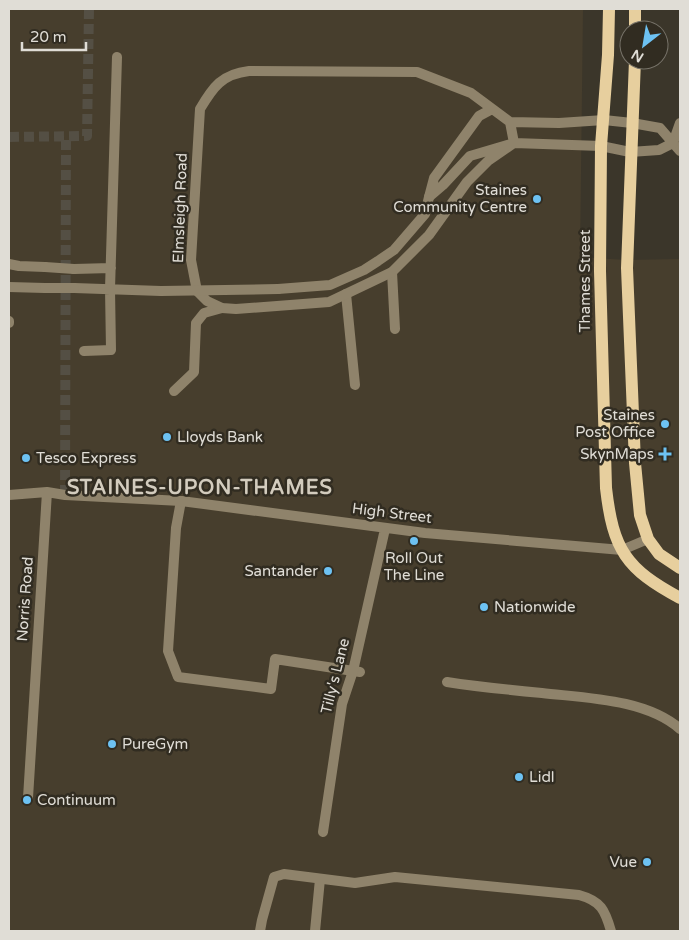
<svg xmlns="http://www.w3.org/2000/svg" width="689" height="940" font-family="'Varela Round',sans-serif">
<rect width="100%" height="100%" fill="#3b362a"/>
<!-- built -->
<path fill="#473e2d" d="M 9,9 L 583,9 L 580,257 L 626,260 L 680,259 L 680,931 L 9,931 Z"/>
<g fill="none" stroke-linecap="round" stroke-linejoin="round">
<!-- pedestrian-tunnel -->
<path stroke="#544f44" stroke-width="10" stroke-dasharray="10 5" stroke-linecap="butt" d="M 9,137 L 87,136 L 89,9
M 65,495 L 66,136"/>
<!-- service -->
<path stroke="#8f836b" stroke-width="10" d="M 680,123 L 673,143 L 680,151
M 9,264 L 19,266 L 45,267
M 74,269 L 111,268
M 392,272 L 395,329
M 9,287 L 45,288
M 74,288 L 161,291
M 278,289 L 330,285 L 364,270 L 378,261 L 394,250 L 425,214 L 429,197
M 346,294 L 355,385
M 9,321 L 9,323
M 84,351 L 111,350 L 110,289 L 117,57
M 174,391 L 194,372 L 196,323 L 204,313 L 222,308
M 181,501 L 176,528 L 168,651 L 178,677 L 271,689 L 275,659 L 360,672
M 622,550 L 648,539
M 447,682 C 479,687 510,690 542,693 C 585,698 646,699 680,729
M 260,931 L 262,920 L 274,877 L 284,874 L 355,883 L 395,877 L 579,895 C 601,901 605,910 611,931
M 315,931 L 320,879"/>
<!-- pedestrian -->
<path stroke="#8f836b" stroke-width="10" d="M 9,495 L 47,492 L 65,495 L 181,501 L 425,533 L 622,550
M 28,798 L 47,492
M 323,832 L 342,704 L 353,671 L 385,529"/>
<!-- minor -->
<path stroke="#8f836b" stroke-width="10" d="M 249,71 L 417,72 L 471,93 L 510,122 L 559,123 L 604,120 L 632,123 L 660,128 L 673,143 L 659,150 L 630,152 L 601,146 L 514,143 L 488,161 L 467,182 L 429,235 L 392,272 L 329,302 L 236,309 L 222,308 L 207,301 L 197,291 L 191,260 L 200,109 C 213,87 222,74 249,71 Z
M 429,197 L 443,185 L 470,156 L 514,143 L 510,122
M 429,197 L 434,178 L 479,116 L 492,109"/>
<!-- primary -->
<path stroke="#e7cf9e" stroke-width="12" d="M 609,9 L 608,55 L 601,146 L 600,271 L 606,488 C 613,550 626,569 680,598
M 635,30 L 635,9
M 635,60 L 627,268 L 635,463 L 640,515 L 648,539 L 659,554 L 680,568"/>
<!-- service-bridge -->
<path stroke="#8f836b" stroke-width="10" d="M 45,267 L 74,269
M 45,288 L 74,288
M 161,291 L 278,289"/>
</g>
<!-- markers -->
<g fill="#6dc2f3" stroke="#312c21" stroke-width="2">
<circle cx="537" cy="199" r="5"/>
<circle cx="665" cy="424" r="5"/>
<circle cx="167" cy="437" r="5"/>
<path d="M662.5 446.5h5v5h5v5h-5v5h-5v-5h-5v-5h5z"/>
<circle cx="26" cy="458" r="5"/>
<circle cx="414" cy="541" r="5"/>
<circle cx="328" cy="571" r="5"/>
<circle cx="484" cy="607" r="5"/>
<circle cx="112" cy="744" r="5"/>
<circle cx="519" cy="777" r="5"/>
<circle cx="27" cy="800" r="5"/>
<circle cx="647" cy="862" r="5"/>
</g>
<g text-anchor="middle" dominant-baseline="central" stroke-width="5" stroke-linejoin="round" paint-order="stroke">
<!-- poi labels -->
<g font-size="15" fill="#e0ddd6" stroke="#312c21" text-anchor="start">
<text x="527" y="190" text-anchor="end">Staines<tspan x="527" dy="17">Community Centre</tspan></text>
<text x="655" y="415" text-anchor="end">Staines<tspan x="655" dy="17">Post Office</tspan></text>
<text x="177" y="437">Lloyds Bank</text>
<text x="654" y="454" text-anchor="end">SkynMaps</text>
<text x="36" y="458">Tesco Express</text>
<text x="414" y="558" text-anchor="middle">Roll Out<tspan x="414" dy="17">The Line</tspan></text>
<text x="318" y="571" text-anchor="end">Santander</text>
<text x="494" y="607">Nationwide</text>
<text x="122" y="744">PureGym</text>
<text x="529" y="777">Lidl</text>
<text x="37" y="800">Continuum</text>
<text x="637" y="862" text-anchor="end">Vue</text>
</g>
<!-- street labels -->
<g font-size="15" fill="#e0ddd6" stroke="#312c21">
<text transform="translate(180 208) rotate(-88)">Elmsleigh Road</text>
<text transform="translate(585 281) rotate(-90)">Thames Street</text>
<text transform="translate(392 513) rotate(7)">High Street</text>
<text transform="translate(25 599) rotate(-86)">Norris Road</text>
<text transform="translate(335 676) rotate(-76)">Tilly's Lane</text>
</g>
<!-- district labels -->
<g font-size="20" font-weight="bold" letter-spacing="1" fill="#d3ccbe" stroke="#312c21">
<text x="200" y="488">STAINES-UPON-THAMES</text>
</g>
</g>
<!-- border -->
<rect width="689" height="940" fill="none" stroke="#e0ddd6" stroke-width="20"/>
<!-- north arrow -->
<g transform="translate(644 45) rotate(211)"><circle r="24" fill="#312c21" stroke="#777369"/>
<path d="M0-4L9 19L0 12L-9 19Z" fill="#6dc2f3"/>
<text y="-8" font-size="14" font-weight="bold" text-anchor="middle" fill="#e0ddd6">N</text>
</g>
<!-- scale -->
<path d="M22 42v8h64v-8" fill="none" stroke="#e0ddd6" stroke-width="2.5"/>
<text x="30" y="42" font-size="15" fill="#e0ddd6" stroke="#312c21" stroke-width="4" paint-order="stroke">20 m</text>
</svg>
